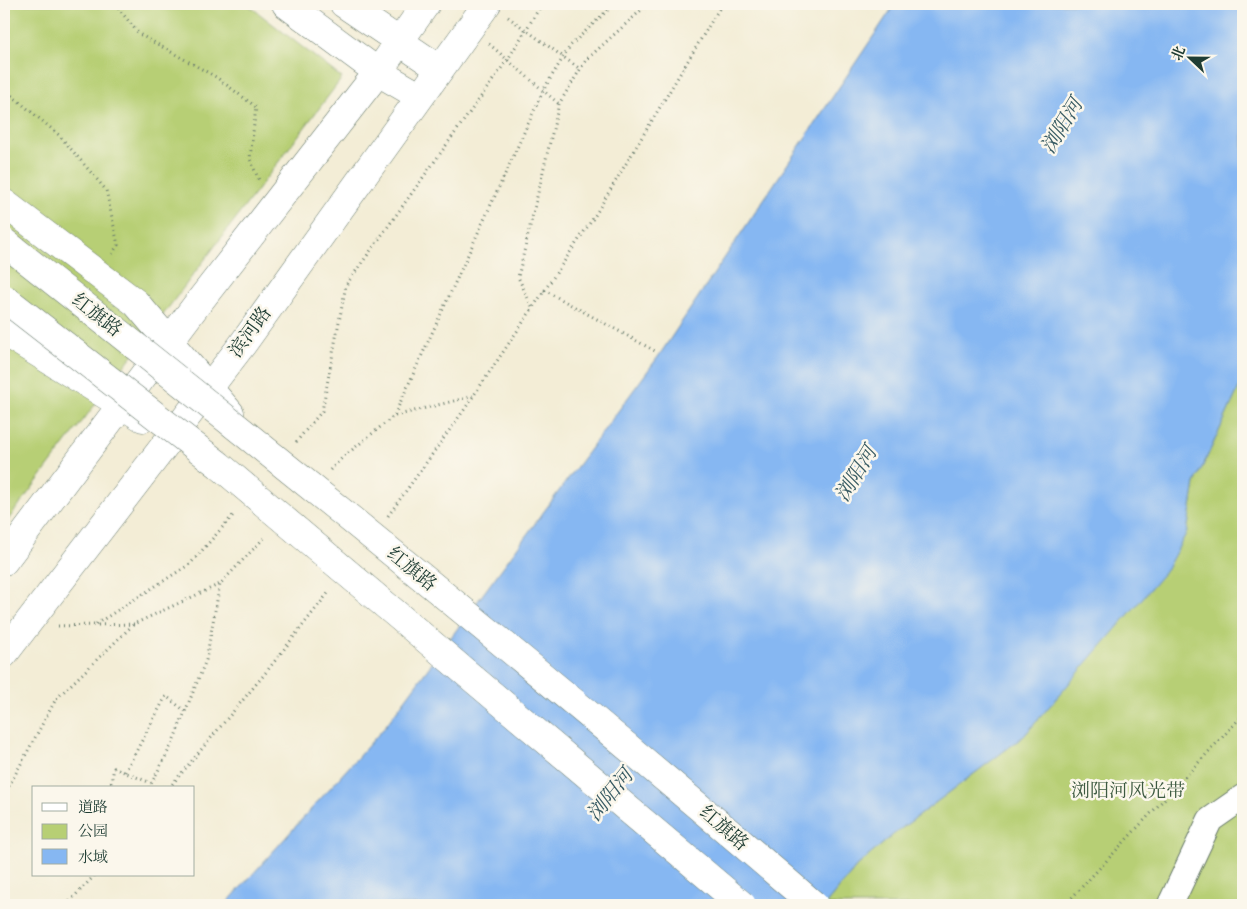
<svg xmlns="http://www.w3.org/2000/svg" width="1247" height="909" font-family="'IM FELL French Canon','Noto Serif SC',serif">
<rect width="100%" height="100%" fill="#fbf7ec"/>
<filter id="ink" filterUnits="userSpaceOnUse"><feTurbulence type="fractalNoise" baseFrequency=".02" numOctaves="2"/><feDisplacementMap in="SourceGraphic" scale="10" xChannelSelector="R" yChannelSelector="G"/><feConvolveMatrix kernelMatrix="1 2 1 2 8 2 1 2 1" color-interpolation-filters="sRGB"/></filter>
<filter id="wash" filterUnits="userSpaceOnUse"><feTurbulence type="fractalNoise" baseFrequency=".0096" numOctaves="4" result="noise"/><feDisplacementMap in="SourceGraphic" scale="20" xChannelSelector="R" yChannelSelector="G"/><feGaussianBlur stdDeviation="1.12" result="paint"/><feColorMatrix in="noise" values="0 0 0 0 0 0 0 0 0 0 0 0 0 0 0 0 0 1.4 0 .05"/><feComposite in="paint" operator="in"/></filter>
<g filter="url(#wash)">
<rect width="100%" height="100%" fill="#f3edd6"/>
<!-- green -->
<path fill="#b7cf74" stroke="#6b8654" d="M 4,4 L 247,4 L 342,78 L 4,525 Z
M 1243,379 L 1243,905 L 825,905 L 857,866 L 894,834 L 1024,736 L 1187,532 L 1195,483 Z"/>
<!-- water -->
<path fill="#86b7f2" stroke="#527a93" d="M 895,4 L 1243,4 L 1243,379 L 1195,483 L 1187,532 L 1165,572 L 1024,736 L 894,834 L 857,866 L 825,905 L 225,905 L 384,728 L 658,357 Z"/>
</g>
<g filter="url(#ink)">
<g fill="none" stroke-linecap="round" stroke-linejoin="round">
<!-- minor casing -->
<g stroke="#697b6d" stroke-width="27">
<path id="minor" d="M 1170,905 L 1210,820 L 1243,797"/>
</g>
<!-- secondary casing -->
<g stroke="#697b6d" stroke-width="29">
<path id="secondary" d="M 4,561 L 195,307 L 378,72 L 426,4
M 4,654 L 242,345 L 487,4"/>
</g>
<!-- primary casing -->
<g stroke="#697b6d" stroke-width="29">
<path id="primary" d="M 286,4 L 378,72 L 419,96
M 344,4 L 440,69
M 4,203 L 136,303 L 230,413
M 4,332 L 143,418"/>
</g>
<!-- path -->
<path stroke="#697b6d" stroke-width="3" stroke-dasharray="1 4" stroke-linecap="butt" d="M 115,4 L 139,34 L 216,77 L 256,107 L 250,159 L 260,183
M 508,17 L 580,69
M 489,44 L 559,104
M 4,89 L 59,135 L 106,190 L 118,245 L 112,254
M 544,290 L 655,351
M 532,307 L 518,277 L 559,104 L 586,60 L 648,4
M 395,416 L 473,396
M 296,442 L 322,411 L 346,285 L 508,59 L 542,4
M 330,470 L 342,458 L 394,416 L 544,89 L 570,46 L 614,4
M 388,516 L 464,410 L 594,217 L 722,4
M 96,624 L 190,564 L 235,513
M 58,626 L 134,624
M 125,772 L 166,696 L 185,711
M 110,788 L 114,768 L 151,783
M 149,788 L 172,744 L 206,660 L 220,584 L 265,537
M 169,788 L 263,676 L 329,592
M 4,795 L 56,699 L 134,624 L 220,584
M 66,905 L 95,875
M 1065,905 L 1243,715"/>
<!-- minor -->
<use href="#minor" stroke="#fff" stroke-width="25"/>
<!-- secondary -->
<use href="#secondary" stroke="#fff" stroke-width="28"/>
<!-- primary -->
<use href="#primary" stroke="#fff" stroke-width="28"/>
<!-- primary-bridge casing -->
<g stroke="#697b6d" stroke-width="29" stroke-linecap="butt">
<path id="primary-bridge" d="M 4,242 C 278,458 549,677 814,905
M 4,298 L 219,465 L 742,905"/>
</g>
<!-- primary-bridge -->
<use href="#primary-bridge" stroke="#fff" stroke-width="28"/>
</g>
</g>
<g text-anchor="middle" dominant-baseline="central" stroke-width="5" stroke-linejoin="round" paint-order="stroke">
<!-- street labels -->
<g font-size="19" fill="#1f3d34" stroke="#fbf7ec">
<text transform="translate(97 315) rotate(38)">红旗路</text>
<text transform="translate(250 332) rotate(-54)">滨河路</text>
<text transform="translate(412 569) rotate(39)">红旗路</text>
<text transform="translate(724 828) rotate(41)">红旗路</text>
</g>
<!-- park labels -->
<g font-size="19" fill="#3d5a41" stroke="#fbf7ec">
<text x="1128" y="791">浏阳河风光带</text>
</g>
<!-- water labels -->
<g font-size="20" font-style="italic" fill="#395c64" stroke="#fbf7ec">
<text transform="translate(1062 126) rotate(-59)">浏阳河</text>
<text transform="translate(856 474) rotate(-59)">浏阳河</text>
<text transform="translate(610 795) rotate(-51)">浏阳河</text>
</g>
</g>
<!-- margin -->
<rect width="1247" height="909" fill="none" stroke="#fbf7ec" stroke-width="20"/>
<!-- legend -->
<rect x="32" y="786" width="162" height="90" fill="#fbf7ec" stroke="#a3ada2"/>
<rect x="42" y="803" width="25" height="8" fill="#ffffff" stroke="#a3ada2"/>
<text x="78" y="812" font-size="15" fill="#1f3d34">道路</text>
<rect x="42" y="824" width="25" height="15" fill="#b7cf74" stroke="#a3ada2"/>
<text x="78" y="836" font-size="15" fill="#1f3d34">公园</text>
<rect x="42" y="849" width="25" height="15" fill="#86b7f2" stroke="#a3ada2"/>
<text x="78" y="862" font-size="15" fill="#1f3d34">水域</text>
<!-- north arrow -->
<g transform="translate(1190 58) rotate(292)" stroke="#fbf7ec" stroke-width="4" paint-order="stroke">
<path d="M0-4L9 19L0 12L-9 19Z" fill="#1f3d34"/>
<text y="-8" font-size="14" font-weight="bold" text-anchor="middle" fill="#1f3d34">北</text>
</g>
</svg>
